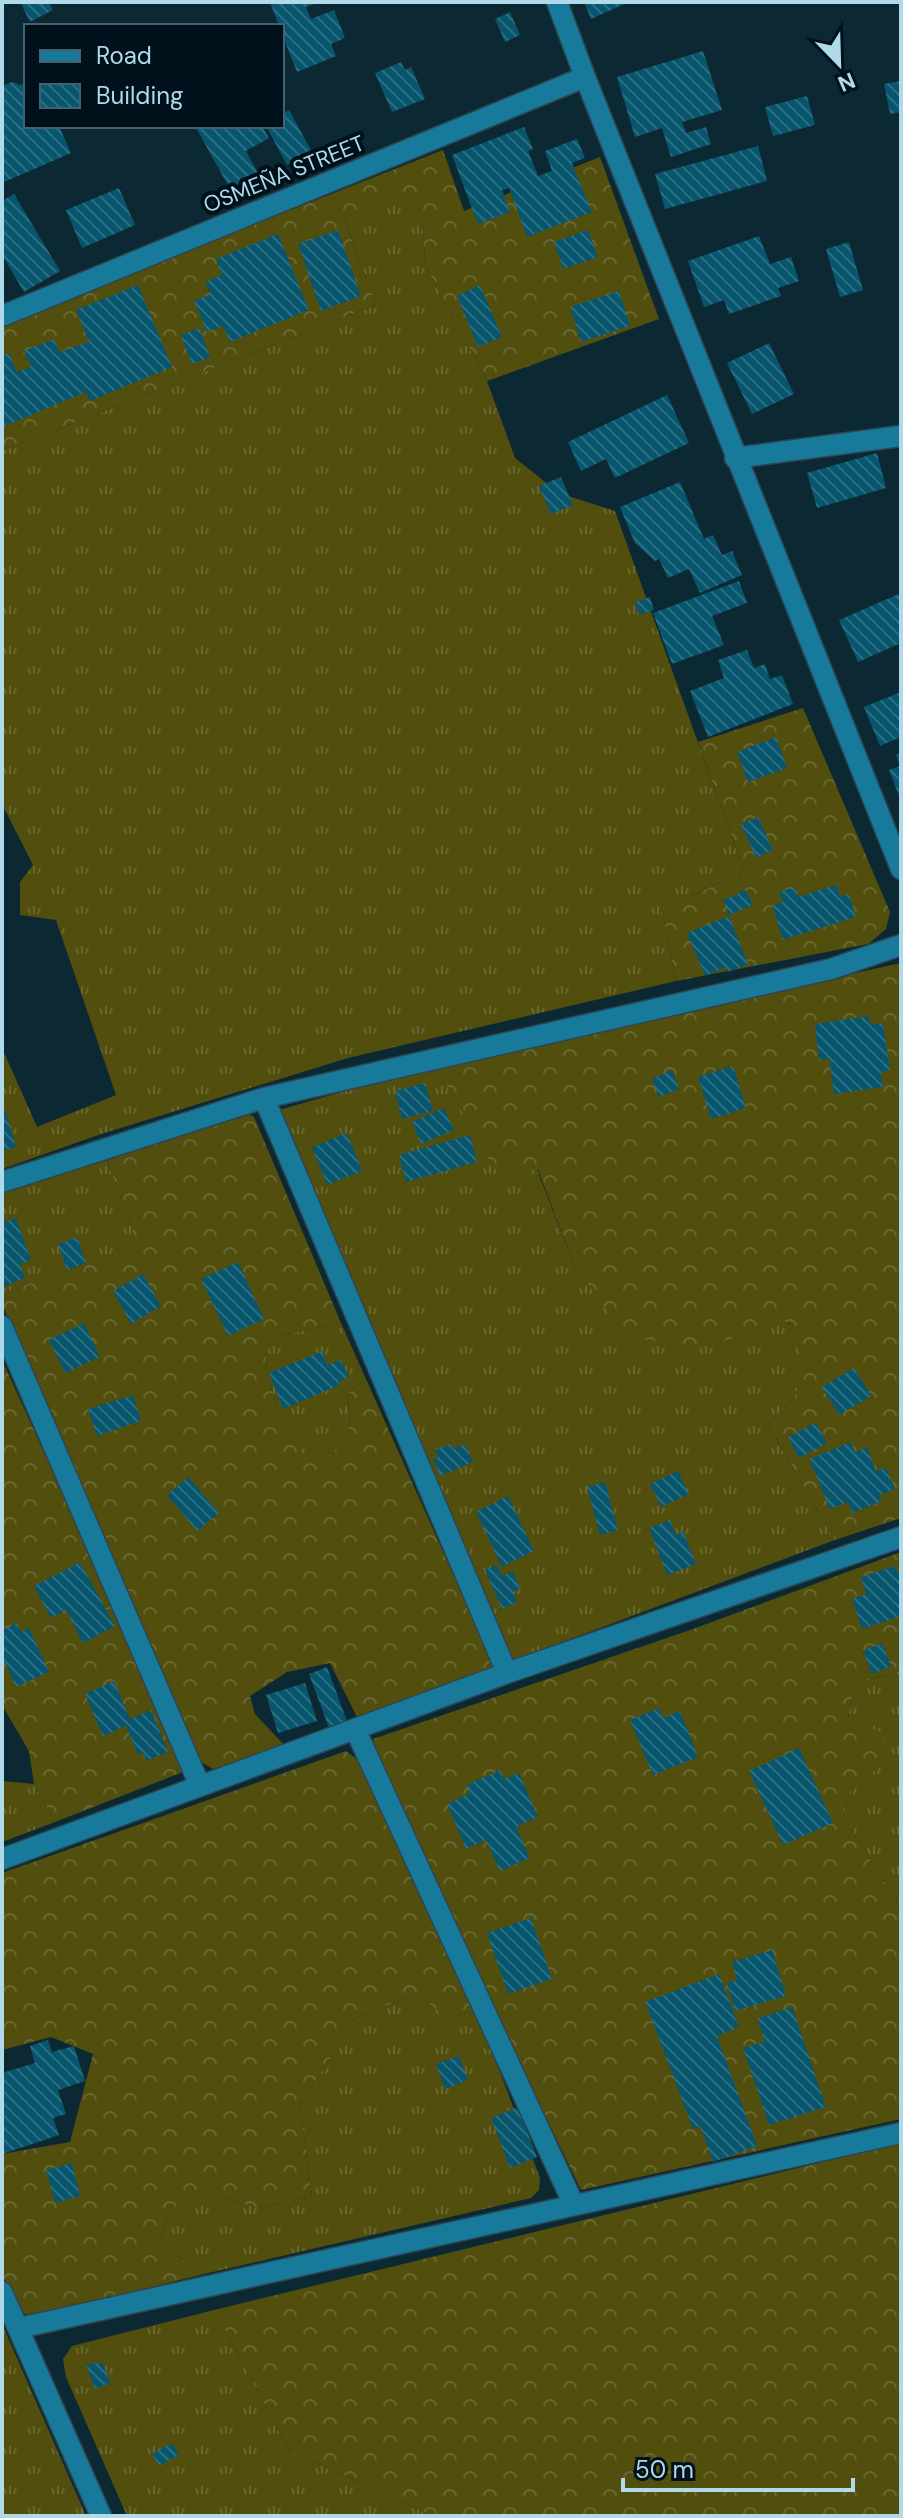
<svg xmlns="http://www.w3.org/2000/svg" width="903" height="2518" font-family="'DM Sans',sans-serif">
<defs>
<pattern id="grass-tufts" width="24" height="20" patternUnits="userSpaceOnUse" patternTransform="scale(2)"><rect width="24" height="20" fill="#524e0d"/><path d="M3 7l-1-3M5 7V3M7 7l1-3M15 17l-1-3M17 17v-4M19 17l1-3" fill="none" stroke="#686730"/></pattern>
<pattern id="forest-crowns" width="20" height="18" patternUnits="userSpaceOnUse" patternTransform="scale(2)"><rect width="20" height="18" fill="#524e0d"/><path d="M2 6a3 3 0 1 1 6 0M12 15a3 3 0 1 1 6 0" fill="none" stroke="#686730"/></pattern>
<pattern id="building-back-hatch" width="6" height="6" patternUnits="userSpaceOnUse" patternTransform="scale(2)"><rect width="6" height="6" fill="#08566e"/><path d="M-1 5l2 2M0 0l6 6M5-1l2 2" fill="none" stroke="#296e83"/></pattern>
</defs>
<rect width="100%" height="100%" fill="#0c2933"/>
<!-- grass -->
<path fill="url(#grass-tufts)" d="M 390,196 L 423,225 L 425,265 L 487,381 L 515,458 L 559,493 L 615,511 L 744,871 L 662,910 L 676,981 L 348,1058 L 101,1134 L 2,1169 L 2,1048 L 37,1127 L 116,1095 L 56,920 L 20,915 L 20,882 L 33,865 L 2,804 L 2,451 L 376,305 L 344,219 Z
M 435,1065 L 537,1170 L 575,1266 L 729,1340 L 773,1317 L 792,1325 L 806,1373 L 793,1399 L 768,1425 L 835,1540 L 512,1661 L 279,1110 Z
M 106,1157 L 135,1238 L 130,1250 L 2,1293 L 2,1193 Z
M 341,1323 L 366,1379 L 348,1393 C 352,1441 352,1443 308,1465 L 278,1413 L 265,1363 L 270,1337 Z
M 901,1671 L 901,1909 L 843,1816 L 851,1788 L 847,1723 L 855,1684 Z
M 2,1781 L 34,1784 L 55,1822 L 2,1842 Z
M 416,1994 L 447,2017 L 477,2011 L 540,2178 L 539,2190 L 531,2198 L 204,2274 L 159,2244 L 169,2212 L 200,2191 L 257,2208 L 312,2197 L 300,2106 L 355,2018 Z
M 214,2310 L 290,2451 L 433,2516 L 127,2516 L 66,2377 L 63,2359 L 72,2346 Z
M 2,2324 L 86,2516 L 2,2516 Z"/>
<!-- forest -->
<path fill="url(#forest-crowns)" d="M 443,150 L 464,211 L 600,157 L 659,319 L 487,381 L 425,265 L 423,225 L 390,197 L 344,219 L 376,305 L 2,451 L 2,324 Z
M 803,708 L 890,912 L 886,929 L 868,944 L 676,981 L 662,910 L 744,871 L 698,742 Z
M 901,963 L 901,1518 L 835,1540 L 768,1425 L 793,1399 L 806,1373 L 791,1324 L 773,1318 L 729,1340 L 699,1346 L 626,1337 L 575,1266 L 538,1170 L 494,1169 L 435,1065 Z
M 243,1111 L 254,1117 L 341,1323 L 270,1337 L 265,1363 L 278,1413 L 309,1464 C 352,1443 352,1440 348,1393 L 366,1379 L 494,1666 L 358,1719 L 330,1663 L 287,1672 L 250,1696 L 255,1714 L 286,1747 L 213,1769 L 201,1762 L 2,1304 L 2,1293 L 130,1249 L 135,1238 L 106,1157 Z
M 2,1360 L 187,1766 L 183,1772 L 55,1822 L 34,1784 L 29,1751 L 2,1705 Z
M 901,1552 L 901,1671 L 855,1684 L 847,1722 L 882,1732 L 891,1759 L 851,1788 L 843,1816 L 901,1909 L 901,2119 L 581,2190 L 371,1754 L 373,1739 L 693,1629 Z
M 346,1751 L 363,1764 L 477,2011 L 447,2017 L 416,1994 L 355,2018 L 300,2106 L 312,2197 L 257,2208 L 200,2191 L 169,2212 L 159,2244 L 204,2274 L 36,2316 L 26,2315 L 17,2306 L 2,2274 L 2,2154 L 70,2142 L 93,2054 L 51,2037 L 2,2050 L 2,1873 Z
M 901,2143 L 901,2516 L 433,2516 L 290,2451 L 214,2310 Z"/>
<!-- building -->
<path fill="url(#building-back-hatch)" d="M 20,2 L 49,2 L 53,10 L 30,22 Z
M 270,2 L 320,2 L 306,7 L 311,19 L 334,10 L 345,38 L 331,44 L 336,56 L 297,72 L 282,34 L 282,26 L 279,26 Z
M 584,2 L 629,2 L 591,19 Z
M 510,12 L 520,35 L 505,42 L 495,19 Z
M 703,51 L 722,110 L 682,122 L 686,133 L 706,127 L 711,144 L 671,157 L 662,128 L 635,137 L 617,77 Z
M 401,62 L 405,70 L 411,67 L 425,99 L 392,112 L 375,73 Z
M 901,81 L 901,112 L 890,114 L 884,84 Z
M 12,82 L 20,85 L 26,83 L 26,126 L 59,126 L 71,153 L 2,183 L 2,86 Z
M 807,96 L 815,125 L 773,136 L 765,107 Z
M 289,110 L 312,152 L 287,165 L 266,126 L 282,126 L 282,114 Z
M 195,126 L 262,126 L 269,138 L 246,151 L 258,173 L 230,189 Z
M 524,127 L 533,149 L 528,151 L 538,176 L 552,171 L 545,151 L 577,139 L 585,158 L 572,163 L 592,212 L 527,237 L 509,188 L 502,190 L 510,212 L 478,224 L 452,155 Z
M 758,146 L 767,181 L 665,209 L 655,174 Z
M 119,188 L 135,225 L 82,248 L 66,210 Z
M 14,194 L 60,271 L 24,292 L 2,255 L 2,201 Z
M 338,230 L 361,296 L 321,311 L 298,244 Z
M 588,230 L 598,257 L 563,269 L 554,242 Z
M 278,234 L 309,310 L 230,342 L 223,326 L 207,332 L 194,301 L 211,294 L 205,282 L 222,275 L 216,259 Z
M 759,236 L 770,264 L 791,257 L 799,281 L 778,288 L 781,296 L 729,314 L 724,300 L 704,307 L 688,261 Z
M 849,242 L 863,290 L 840,297 L 826,249 Z
M 138,285 L 172,367 L 90,401 L 86,392 L 2,427 L 2,356 L 9,353 L 17,372 L 31,367 L 24,351 L 54,339 L 59,352 L 89,342 L 76,310 Z
M 480,285 L 502,337 L 478,347 L 457,296 Z
M 619,291 L 630,326 L 581,342 L 570,307 Z
M 199,328 L 210,357 L 192,364 L 181,335 Z
M 769,343 L 794,394 L 752,414 L 727,363 Z
M 667,395 L 689,443 L 615,478 L 606,459 L 581,471 L 568,442 Z
M 877,453 L 886,488 L 817,508 L 807,473 Z
M 561,477 L 573,505 L 551,514 L 539,486 Z
M 680,482 L 704,539 L 713,535 L 722,555 L 732,551 L 742,575 L 700,593 L 689,569 L 668,578 L 659,559 L 655,561 L 635,543 L 620,507 Z
M 739,581 L 747,603 L 712,616 L 724,645 L 672,664 L 653,613 Z
M 901,593 L 901,643 L 858,662 L 839,620 Z
M 650,597 L 654,610 L 639,615 L 635,602 Z
M 747,650 L 754,668 L 765,664 L 770,679 L 782,675 L 793,704 L 708,737 L 690,691 L 724,678 L 718,660 Z
M 901,692 L 901,737 L 880,746 L 864,707 Z
M 776,737 L 787,768 L 748,782 L 737,752 Z
M 901,753 L 901,801 L 889,770 L 900,766 L 896,755 Z
M 758,817 L 773,850 L 756,858 L 741,824 Z
M 837,885 L 840,897 L 849,894 L 856,917 L 783,940 L 772,905 L 783,902 L 779,892 L 795,887 L 798,897 Z
M 746,890 L 753,905 L 729,915 L 723,900 Z
M 729,916 L 748,964 L 728,972 L 726,967 L 705,976 L 687,933 Z
M 869,1016 L 870,1025 L 883,1023 L 890,1070 L 881,1072 L 883,1087 L 834,1094 L 829,1058 L 819,1060 L 815,1024 Z
M 733,1066 L 746,1108 L 711,1119 L 698,1077 Z
M 672,1070 L 679,1089 L 659,1097 L 652,1079 Z
M 425,1083 L 433,1111 L 402,1119 L 395,1091 Z
M 2,1100 L 16,1147 L 2,1151 Z
M 444,1108 L 454,1130 L 421,1144 L 412,1122 Z
M 347,1133 L 362,1171 L 327,1185 L 312,1147 Z
M 470,1135 L 477,1162 L 406,1182 L 399,1155 Z
M 16,1218 L 31,1260 L 20,1264 L 25,1278 L 2,1287 L 2,1223 Z
M 77,1237 L 86,1263 L 67,1270 L 58,1244 Z
M 238,1262 L 264,1319 L 228,1336 L 201,1279 Z
M 143,1274 L 161,1306 L 131,1324 L 113,1291 Z
M 84,1323 L 100,1357 L 65,1373 L 49,1340 Z
M 322,1351 L 327,1365 L 341,1360 L 349,1377 L 338,1382 L 340,1385 L 283,1409 L 269,1373 Z
M 854,1368 L 871,1396 L 839,1415 L 822,1387 Z
M 133,1395 L 141,1421 L 97,1436 L 88,1409 Z
M 816,1423 L 827,1443 L 799,1458 L 788,1437 Z
M 851,1442 L 855,1452 L 867,1447 L 876,1471 L 886,1468 L 895,1489 L 879,1495 L 882,1501 L 852,1513 L 848,1502 L 830,1509 L 809,1459 Z
M 450,1444 L 452,1449 L 465,1444 L 473,1462 L 440,1476 L 433,1459 L 438,1457 L 435,1450 Z
M 678,1471 L 689,1494 L 661,1507 L 650,1484 Z
M 188,1477 L 219,1513 L 197,1531 L 167,1495 Z
M 605,1482 L 618,1530 L 600,1535 L 587,1487 Z
M 508,1496 L 534,1551 L 502,1567 L 476,1512 Z
M 670,1520 L 676,1535 L 683,1531 L 696,1564 L 667,1575 L 649,1528 Z
M 80,1562 L 115,1626 L 83,1643 L 66,1610 L 51,1618 L 34,1586 Z
M 497,1565 L 502,1576 L 513,1571 L 520,1589 L 513,1592 L 517,1602 L 502,1609 L 485,1570 Z
M 894,1566 L 897,1572 L 901,1571 L 901,1616 L 862,1629 L 852,1599 L 866,1594 L 861,1577 Z
M 17,1623 L 21,1632 L 29,1628 L 49,1672 L 16,1687 L 2,1656 L 2,1630 Z
M 882,1643 L 891,1666 L 872,1674 L 863,1651 Z
M 327,1667 L 347,1721 L 329,1728 L 309,1674 Z
M 114,1681 L 130,1719 L 151,1710 L 168,1752 L 146,1761 L 143,1752 L 138,1755 L 126,1726 L 103,1736 L 85,1694 Z
M 305,1683 L 317,1721 L 278,1733 L 266,1695 Z
M 659,1708 L 663,1718 L 680,1711 L 698,1757 L 653,1775 L 630,1720 Z
M 799,1748 L 833,1823 L 783,1845 L 749,1771 Z
M 501,1770 L 504,1779 L 519,1773 L 538,1817 L 516,1827 L 530,1858 L 500,1871 L 486,1840 L 466,1849 L 447,1804 L 470,1793 L 466,1785 Z
M 531,1918 L 552,1979 L 508,1994 L 487,1933 Z
M 772,1950 L 786,1996 L 735,2011 L 727,1983 L 737,1980 L 732,1962 Z
M 719,1974 L 739,2027 L 717,2036 L 757,2146 L 713,2162 L 700,2126 L 693,2129 L 645,2002 Z
M 792,2007 L 826,2107 L 769,2125 L 743,2048 L 765,2041 L 757,2019 Z
M 48,2040 L 52,2052 L 74,2046 L 85,2081 L 58,2090 L 66,2114 L 53,2118 L 59,2135 L 2,2154 L 2,2073 L 35,2063 L 30,2046 Z
M 459,2056 L 468,2080 L 445,2089 L 436,2064 Z
M 518,2107 L 537,2157 L 510,2168 L 491,2118 Z
M 72,2163 L 80,2196 L 55,2203 L 46,2170 Z
M 103,2363 L 110,2383 L 95,2389 L 86,2364 Z
M 172,2443 L 179,2455 L 159,2466 L 152,2454 Z"/>
<g fill="none" stroke-linecap="round" stroke-linejoin="round">
<!-- street casing -->
<g stroke="#2e4551" stroke-width="23">
<path id="street" d="M 585,77 L 901,869
M 735,458 L 901,436
M 264,1098 L 507,1673
M 2,1182 L 264,1098 L 831,969 L 901,945
M 2,1326 L 200,1786
M 355,1729 L 574,2205
M 2,1859 L 507,1673 L 901,1537
M 2,2292 L 101,2516
M 19,2328 L 901,2133"/>
</g>
<!-- secondary casing -->
<g stroke="#2e4551" stroke-width="23">
<path id="secondary" d="M 2,316 L 585,77 L 557,2"/>
</g>
<!-- street -->
<use href="#street" stroke="#177a9a" stroke-width="20"/>
<!-- secondary -->
<use href="#secondary" stroke="#177a9a" stroke-width="20"/>
</g>
<g text-anchor="middle" dominant-baseline="central" stroke-width="8" stroke-linejoin="round" paint-order="stroke">
<!-- street labels -->
<g font-size="22" fill="#b0d9ea" stroke="#00111b">
<text transform="translate(284 174) rotate(-22)">OSMEÑA STREET</text>
</g>
</g>
<!-- border -->
<rect width="903" height="2518" fill="none" stroke="#b0d9ea" stroke-width="8"/>
<!-- legend -->
<rect x="24" y="24" width="260" height="104" fill="#00111b" stroke="#46616e" stroke-width="2"/>
<rect x="40" y="50" width="40" height="12" fill="#177a9a" stroke="#46616e" stroke-width="2"/>
<text x="96" y="64" font-size="24" fill="#b0d9ea">Road</text>
<rect x="40" y="84" width="40" height="24" fill="url(#building-back-hatch)" stroke="#46616e" stroke-width="2"/>
<text x="96" y="104" font-size="24" fill="#b0d9ea">Building</text>
<!-- north arrow -->
<g transform="translate(839 64) rotate(157)" stroke="#00111b" stroke-width="6" paint-order="stroke">
<path d="M0-6L14 30L0 20L-14 30Z" fill="#b0d9ea"/>
<text y="-12" font-size="22" font-weight="bold" text-anchor="middle" fill="#b0d9ea">N</text>
</g>
<!-- scale -->
<path d="M623 2478v12h230v-12" fill="none" stroke="#b0d9ea" stroke-width="4"/>
<text x="635" y="2478" font-size="24" fill="#b0d9ea" stroke="#00111b" stroke-width="6" paint-order="stroke">50 m</text>
</svg>
